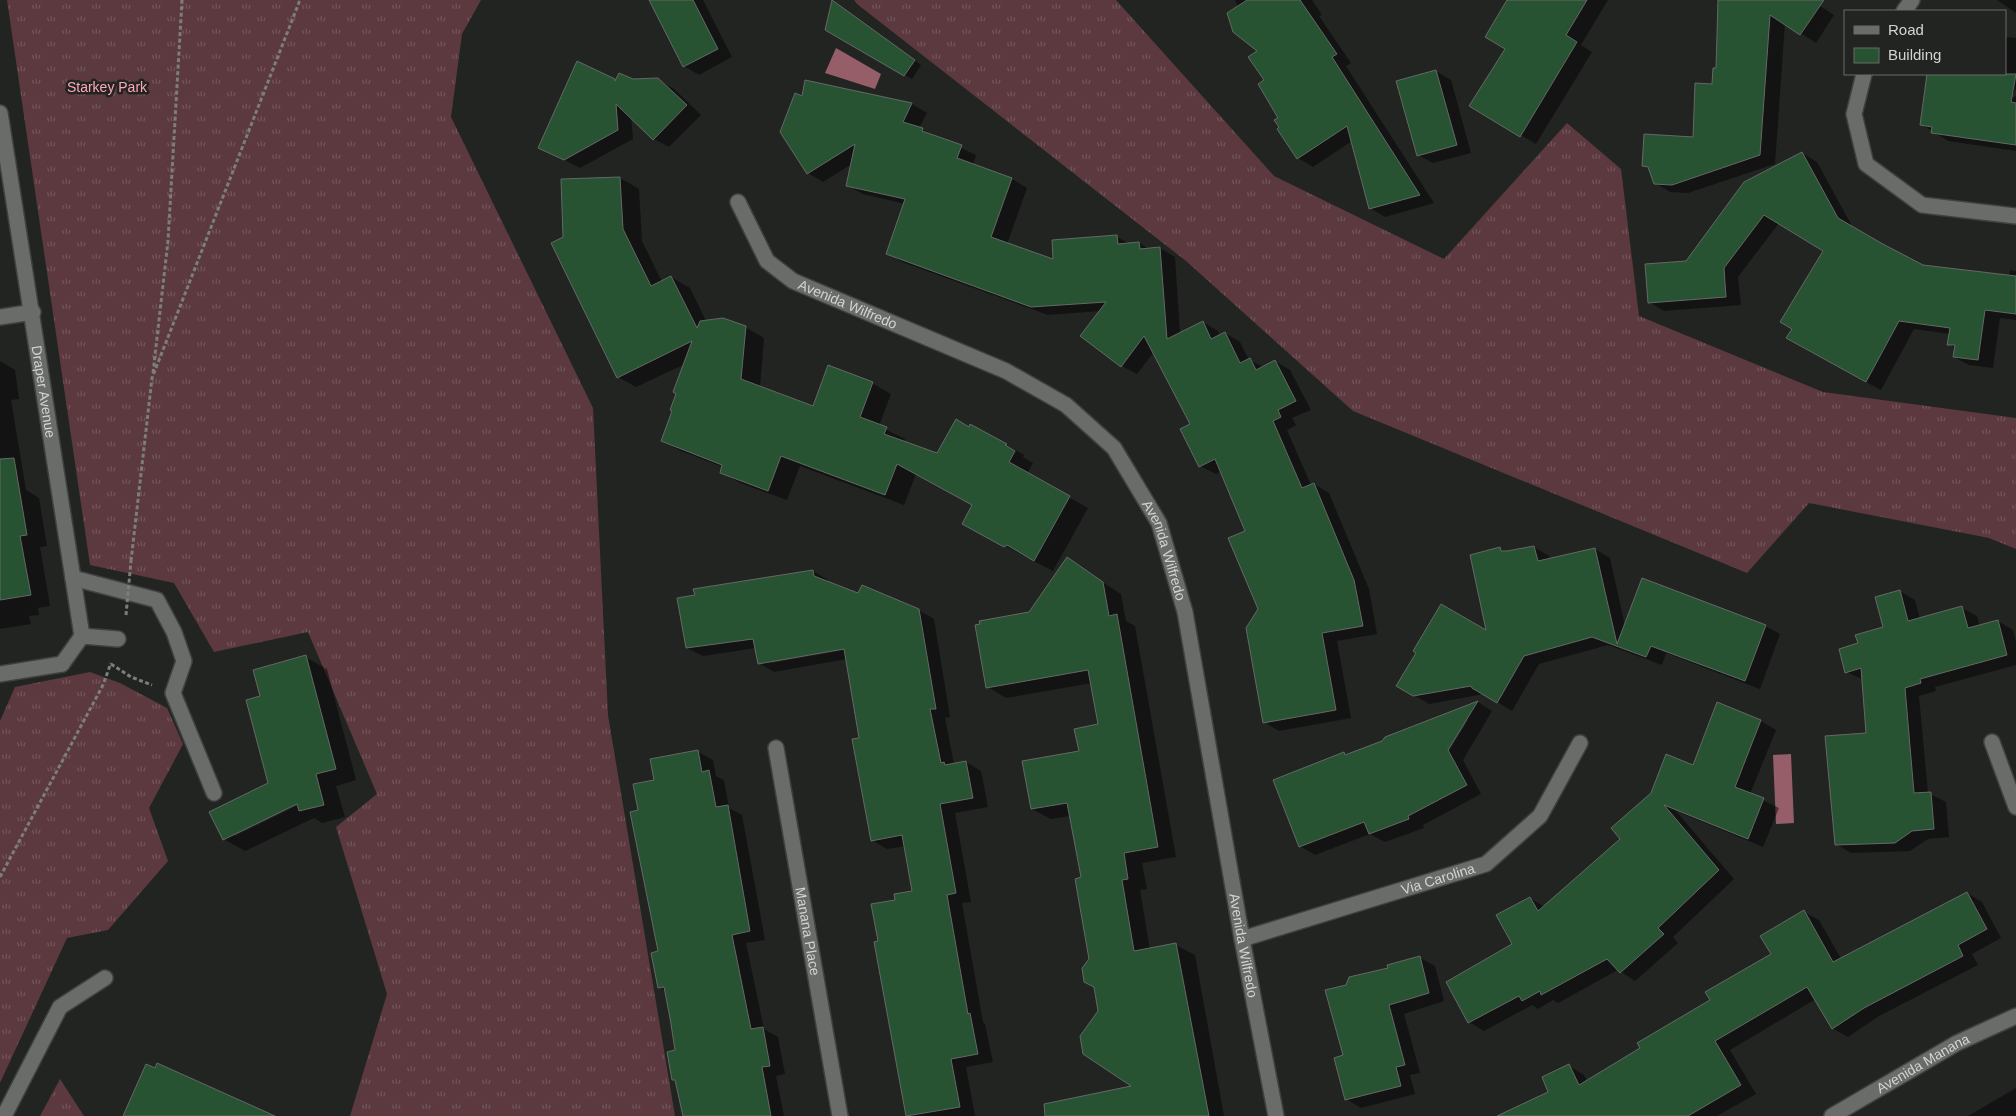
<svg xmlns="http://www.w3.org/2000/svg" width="2016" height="1116" font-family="Arial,sans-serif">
<defs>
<pattern id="grass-tufts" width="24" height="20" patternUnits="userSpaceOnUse" patternTransform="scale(1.25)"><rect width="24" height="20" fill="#5b393f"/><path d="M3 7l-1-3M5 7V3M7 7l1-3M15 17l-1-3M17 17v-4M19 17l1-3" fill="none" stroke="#72555a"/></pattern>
</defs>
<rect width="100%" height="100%" fill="#222422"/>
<!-- grass -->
<path fill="url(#grass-tufts)" d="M 7,0 L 481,0 L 462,34 L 451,117 L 593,408 L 608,715 L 675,1116 L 350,1116 L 387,994 L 336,827 L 377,794 L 308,632 L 214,652 L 174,583 L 90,565 Z
M 854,0 L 1116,0 L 1274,176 L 1444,259 L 1567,123 L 1621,169 L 1639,316 L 1823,392 L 2016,418 L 2016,549 L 1989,538 L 1809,503 L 1747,573 L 1353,411 L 1186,261 L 857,4 Z
M 90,672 L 120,683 L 167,708 L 183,744 L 149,808 L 168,861 L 108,930 L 67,938 L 0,1083 L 0,721 L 15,687 Z
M 60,1079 L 84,1116 L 40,1116 Z"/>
<!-- water -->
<path fill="#955e68" d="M 836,48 L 881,74 L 875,89 L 825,73 Z
M 1791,754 L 1794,823 L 1776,824 L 1773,755 Z"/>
<!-- shadow -->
<path fill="#0007" fill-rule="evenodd" d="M 650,0 L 703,0 L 732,57 L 699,75 L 684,66 Z
M 1235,0 L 1312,0 L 1322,15 L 1319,16 L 1351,63 L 1346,66 L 1434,203 L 1385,217 L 1370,208 L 1352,141 L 1313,167 L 1298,158 L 1281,128 L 1280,118 L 1265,81 L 1259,51 Z
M 1508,0 L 1608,0 L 1581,45 L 1592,52 L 1536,144 L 1471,106 L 1506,48 Z
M 1720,0 L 1811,0 L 1834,15 L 1816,43 L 1785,23 L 1775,164 L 1688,193 L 1670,192 L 1655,183 L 1651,170 L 1644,166 L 1694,138 L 1717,69 Z
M 1997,0 L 2016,0 L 2016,13 Z
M 839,6 L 921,65 L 912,79 L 826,30 Z
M 2005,37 L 2016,38 L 2016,89 L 2009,100 L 2016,96 L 2016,151 L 1948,141 L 1921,124 L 1928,74 L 2005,74 Z
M 578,62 L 616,81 L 658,80 L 674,89 L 701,115 L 669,147 L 654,139 L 631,117 L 633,139 L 580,168 L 540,147 Z
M 1436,71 L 1451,80 L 1471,153 L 1433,163 L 1418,155 Z
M 806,82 L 912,104 L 927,113 L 919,128 L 976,155 L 973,165 L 1012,179 L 1027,188 L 1007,244 L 1055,261 L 1117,237 L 1130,244 L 1139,243 L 1149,249 L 1160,248 L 1175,257 L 1180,334 L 1203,322 L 1218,331 L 1220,336 L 1225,333 L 1240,342 L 1249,360 L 1264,367 L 1275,361 L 1290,370 L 1311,410 L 1292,418 L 1296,425 L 1287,430 L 1311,485 L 1314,484 L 1329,493 L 1369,589 L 1377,634 L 1337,641 L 1351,718 L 1279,731 L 1264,722 L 1260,610 L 1247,531 L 1222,471 L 1216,474 L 1200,466 L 1191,424 L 1154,352 L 1137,374 L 1122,366 L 1100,311 L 1048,315 L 902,262 L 887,253 L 905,204 L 863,194 L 848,186 L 852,164 L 823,182 L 808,173 L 803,97 Z
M 1802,153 L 1817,162 L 1853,228 L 1923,267 L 2009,277 L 2010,270 L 2016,271 L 2016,320 L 2000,318 L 1993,368 L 1969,365 L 1954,357 L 1955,348 L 1949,344 L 1950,334 L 1914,329 L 1881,390 L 1802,347 L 1793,328 L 1825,250 L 1779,223 L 1738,277 L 1741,305 L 1664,311 L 1649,302 L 1686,262 Z
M 620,178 L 639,189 L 642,241 L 662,282 L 671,277 L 690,288 L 706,321 L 745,327 L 764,338 L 760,387 L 813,408 L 872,383 L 891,394 L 879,426 L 905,439 L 904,442 L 937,455 L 971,426 L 1024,455 L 1023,457 L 1033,463 L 1027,474 L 1088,508 L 1053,571 L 982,534 L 973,505 L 916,474 L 904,505 L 800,466 L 787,500 L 740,483 L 721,472 L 723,467 L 681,451 L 663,441 L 674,411 L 685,364 L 636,387 L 618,377 L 565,238 L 562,180 Z
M 0,361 L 15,370 L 19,399 L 11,400 L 26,490 L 39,498 L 47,546 L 40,547 L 50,606 L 38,608 L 39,615 L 29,616 L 31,624 L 0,629 Z
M 1534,547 L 1549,556 L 1550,560 L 1595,549 L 1610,558 L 1625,626 L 1765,626 L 1780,634 L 1760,689 L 1666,653 L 1662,665 L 1608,645 L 1539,664 L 1512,711 L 1484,694 L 1429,704 L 1397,685 L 1488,632 L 1500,549 L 1507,553 Z
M 1067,559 L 1121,594 L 1126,621 L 1135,626 L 1176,857 L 1142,863 L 1147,889 L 1140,890 L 1150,950 L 1176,945 L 1195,955 L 1224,1116 L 1095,1116 L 1134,1087 L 1100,1012 L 1090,959 L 1082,878 L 1071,816 L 1051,819 L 1032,809 L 1099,725 L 1092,683 L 1006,698 L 988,687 L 1029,613 Z
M 813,571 L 828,580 L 828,583 L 859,594 L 918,610 L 934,619 L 950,717 L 945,718 L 954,764 L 966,762 L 981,771 L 988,807 L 955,813 L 971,902 L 962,903 L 983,1022 L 985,1024 L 993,1062 L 966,1067 L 975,1116 L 907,1116 L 875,943 L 880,942 L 897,901 L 913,892 L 906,846 L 887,849 L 872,840 L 860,739 L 847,659 L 774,672 L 759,663 L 756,648 L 703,656 L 687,648 ZM 850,646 L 850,649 L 771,663 L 771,661 Z
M 1900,591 L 1915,600 L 1920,619 L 1962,608 L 1977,616 L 1980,626 L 1998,621 L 2013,630 L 2016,642 L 2016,665 L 1935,687 L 1936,691 L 1919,696 L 1928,793 L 1946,802 L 1949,837 L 1928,839 L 1910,851 L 1851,853 L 1836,844 L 1867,734 L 1864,680 L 1846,672 L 1859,644 L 1885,628 Z
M 305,657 L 327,669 L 356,780 L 336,786 L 345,817 L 322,823 L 314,818 L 245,851 L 224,839 L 270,784 L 262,697 ZM 302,800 L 304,802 L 235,836 L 235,833 Z
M 1478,702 L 1492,711 L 1463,760 L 1481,794 L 1423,825 L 1424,828 L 1385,842 L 1370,834 L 1315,855 L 1300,846 L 1344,753 L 1348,755 L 1383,742 L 1386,738 ZM 1465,720 L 1468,720 L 1446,756 L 1444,755 Z
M 1761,721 L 1776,730 L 1750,794 L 1779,808 L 1763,847 L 1676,811 L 1734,879 L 1673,937 L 1678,943 L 1635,981 L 1618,970 L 1558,1003 L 1553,1000 L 1538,1009 L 1532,1005 L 1484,1031 L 1469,1022 L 1513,944 L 1530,898 L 1545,907 L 1622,839 L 1693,766 Z
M 698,752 L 713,760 L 716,776 L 724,780 L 729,808 L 742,815 L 765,940 L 746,943 L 764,1029 L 778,1037 L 785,1074 L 776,1076 L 784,1116 L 686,1116 L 677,1081 L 673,1079 L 676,1051 L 666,991 L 660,988 L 659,952 L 639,811 L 655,781 Z
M 1967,893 L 1982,902 L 2001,938 L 1972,954 L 1978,965 L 1879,1016 L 1848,1037 L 1832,1028 L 1816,999 L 1730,1050 L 1756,1094 L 1717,1116 L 1500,1116 L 1550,1093 L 1569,1066 L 1584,1075 L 1587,1081 L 1642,1049 L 1772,955 L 1804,912 L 1819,920 L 1841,959 Z
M 1420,958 L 1435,966 L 1444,1001 L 1404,1014 L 1420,1073 L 1410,1075 L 1415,1094 L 1361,1108 L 1346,1099 L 1344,1056 L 1346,986 Z
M 2016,1088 L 2016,1116 L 1968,1116 Z"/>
<!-- building -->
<path fill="#285333" stroke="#656866" d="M 649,0 L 693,0 L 718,49 L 683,67 Z
M 832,0 L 915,60 L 904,76 L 825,30 Z
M 1247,0 L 1300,0 L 1337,54 L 1332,57 L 1420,195 L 1369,209 L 1347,126 L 1297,159 L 1277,129 L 1279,127 L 1274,120 L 1278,118 L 1258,84 L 1264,80 L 1248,57 L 1257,51 L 1233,32 L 1227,13 Z
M 1507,0 L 1587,0 L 1566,35 L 1577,42 L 1520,137 L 1469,106 L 1505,49 L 1485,37 Z
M 1718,0 L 1824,0 L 1800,35 L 1770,15 L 1760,155 L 1672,185 L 1654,184 L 1648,167 L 1642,166 L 1644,134 L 1693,137 L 1695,83 L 1712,84 L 1713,68 L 1716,68 Z
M 577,61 L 615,79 L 615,81 L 619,73 L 633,79 L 658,78 L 687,105 L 653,140 L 616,104 L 618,130 L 564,160 L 538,148 Z
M 1436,70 L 1457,145 L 1417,156 L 1396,81 Z
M 1927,74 L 2016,74 L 2011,102 L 2016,103 L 2016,145 L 1931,133 L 1932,127 L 1920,125 Z
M 805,80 L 912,103 L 903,122 L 923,128 L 922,131 L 962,145 L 957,158 L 1012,178 L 991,237 L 1053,259 L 1052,240 L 1117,235 L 1118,244 L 1139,242 L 1140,249 L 1160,247 L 1167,339 L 1203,321 L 1211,339 L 1225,332 L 1240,363 L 1250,358 L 1256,370 L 1275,360 L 1296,401 L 1278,410 L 1281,417 L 1273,421 L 1302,488 L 1314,483 L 1354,580 L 1363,626 L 1322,633 L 1336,710 L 1263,723 L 1246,628 L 1258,609 L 1228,538 L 1245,531 L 1215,459 L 1199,467 L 1180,429 L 1190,424 L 1144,336 L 1121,367 L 1080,336 L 1106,302 L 1031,307 L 886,254 L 905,199 L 846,186 L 855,144 L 807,174 L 780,132 L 795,93 L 802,96 Z
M 1802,152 L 1838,218 L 1881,243 L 1923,265 L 2016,276 L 2016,314 L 1985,310 L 1978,360 L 1953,357 L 1955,345 L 1947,345 L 1950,328 L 1899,321 L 1866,382 L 1786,338 L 1792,329 L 1780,322 L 1823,251 L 1764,215 L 1724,268 L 1726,297 L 1648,303 L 1645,264 L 1686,261 L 1744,182 Z
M 620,177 L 623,229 L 651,286 L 671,276 L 697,328 L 700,321 L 723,318 L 746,326 L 741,379 L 813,406 L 828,365 L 873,382 L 860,417 L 887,427 L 884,434 L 937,453 L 956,419 L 969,427 L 970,424 L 1007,444 L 1005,445 L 1015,451 L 1009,462 L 1070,496 L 1034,561 L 1007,545 L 1004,547 L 962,524 L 972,505 L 897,464 L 885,495 L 781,456 L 768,491 L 720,473 L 722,465 L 661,441 L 672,411 L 670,410 L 676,394 L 673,392 L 692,341 L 617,378 L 551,243 L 563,237 L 561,179 Z
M 14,458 L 27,535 L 20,536 L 31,595 L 0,600 L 0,459 Z
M 1534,546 L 1538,561 L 1595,548 L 1617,644 L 1642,578 L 1766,625 L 1745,681 L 1651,646 L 1646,657 L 1592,637 L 1524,656 L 1497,703 L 1472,688 L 1471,686 L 1413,696 L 1396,686 L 1416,653 L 1413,651 L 1441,604 L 1486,630 L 1470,555 L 1500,547 L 1501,551 L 1507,551 Z
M 1067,557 L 1103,582 L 1109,616 L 1117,614 L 1158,847 L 1124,853 L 1128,879 L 1122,880 L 1134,951 L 1176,943 L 1209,1116 L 1045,1116 L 1044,1104 L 1131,1086 L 1083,1054 L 1080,1036 L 1098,1011 L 1094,987 L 1084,982 L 1082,968 L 1089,959 L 1075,879 L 1081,877 L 1067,803 L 1031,809 L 1022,761 L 1079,751 L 1074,729 L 1098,724 L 1088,670 L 986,688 L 975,625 L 980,624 L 979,621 L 1029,612 Z
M 813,570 L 814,576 L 858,593 L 862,585 L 919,609 L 936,709 L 930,709 L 941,763 L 944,762 L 945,765 L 966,761 L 973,798 L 940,804 L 956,893 L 947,895 L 968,1014 L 970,1013 L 978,1054 L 951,1059 L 960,1107 L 906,1116 L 874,942 L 878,941 L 871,904 L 895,900 L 894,894 L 912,891 L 902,835 L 871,841 L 852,739 L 859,738 L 844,649 L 758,664 L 753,639 L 686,648 L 677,598 L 695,595 L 693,589 Z
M 1900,590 L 1908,621 L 1962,606 L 1968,628 L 1998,620 L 2007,655 L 1920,679 L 1921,683 L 1905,688 L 1914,793 L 1931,792 L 1934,829 L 1912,831 L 1895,843 L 1835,845 L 1825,736 L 1866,733 L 1861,668 L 1845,673 L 1839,649 L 1858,643 L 1855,635 L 1883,627 L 1875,597 Z
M 306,655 L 336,769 L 316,774 L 324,805 L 299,811 L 297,804 L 223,840 L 209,812 L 268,783 L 246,700 L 260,696 L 253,670 Z
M 1478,701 L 1448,750 L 1467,785 L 1408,816 L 1409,819 L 1369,834 L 1364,822 L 1299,847 L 1273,780 L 1344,752 L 1345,755 L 1382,741 L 1385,737 Z
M 1717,702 L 1761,720 L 1735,787 L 1764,798 L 1748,839 L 1664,805 L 1719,870 L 1658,928 L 1664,934 L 1620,973 L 1607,959 L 1541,995 L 1540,991 L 1522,1001 L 1519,996 L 1468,1023 L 1446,982 L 1512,944 L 1496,915 L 1530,897 L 1538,911 L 1620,839 L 1611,828 L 1651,793 L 1666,754 L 1693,765 Z
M 698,750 L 702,772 L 709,770 L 716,807 L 728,805 L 750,931 L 732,935 L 751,1029 L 763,1027 L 770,1066 L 762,1067 L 771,1116 L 683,1116 L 675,1080 L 672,1080 L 667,1052 L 675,1050 L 670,1018 L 664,987 L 658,988 L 651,953 L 658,951 L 630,812 L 638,810 L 633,784 L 654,780 L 650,759 Z
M 1967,892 L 1987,929 L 1958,945 L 1963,956 L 1864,1008 L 1832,1029 L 1807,987 L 1715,1041 L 1741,1085 L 1688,1116 L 1497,1116 L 1548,1092 L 1542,1077 L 1569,1064 L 1579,1085 L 1640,1048 L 1637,1043 L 1710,1000 L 1705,992 L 1771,954 L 1760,936 L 1804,910 L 1833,962 Z
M 1420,956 L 1429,993 L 1389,1005 L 1405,1065 L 1396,1067 L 1401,1086 L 1345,1100 L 1334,1058 L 1343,1055 L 1325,990 L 1346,985 L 1349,977 L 1388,968 L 1387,965 Z
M 157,1063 L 275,1116 L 123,1116 L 146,1064 L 155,1068 Z"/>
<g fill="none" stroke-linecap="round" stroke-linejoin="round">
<!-- lane casing -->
<g stroke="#3f4140" stroke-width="18">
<path id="lane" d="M 73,578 L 157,600 L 174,632 L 184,661 L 173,693 L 214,793
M 62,664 L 82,636 L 118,639
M 4,1116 L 60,1007 L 105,978"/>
</g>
<!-- street casing -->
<g stroke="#3f4140" stroke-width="18">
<g id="street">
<path d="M 1904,11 L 1912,0"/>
<path d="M 1864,74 L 1854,114 L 1866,164 L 1922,205 L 2016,216"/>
<path id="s1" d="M 0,113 L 82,636"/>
<path id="s2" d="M 738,202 L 767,261 L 793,281 L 1006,371 L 1066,405 L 1114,448 L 1159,523 L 1185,612 L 1242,939 L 1276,1116"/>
<path d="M 0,317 L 33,312"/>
<path d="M 0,674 L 62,664"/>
<path d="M 1992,742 L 2016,807"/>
<path id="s3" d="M 776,748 L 840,1116"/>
<path id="s4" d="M 1242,939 L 1486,864 L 1540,816 L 1580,743"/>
<path id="s5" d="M 1832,1116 L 1957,1043 L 2016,1016"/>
</g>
</g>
<!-- path -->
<path stroke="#7c7e7c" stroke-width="3" stroke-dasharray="4 2.5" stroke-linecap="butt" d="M 153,373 L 168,241 L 182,0
M 131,561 L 152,378 L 300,0
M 111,664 L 131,677 L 152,685
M 0,877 L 103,685 L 111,663"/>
<!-- lane -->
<use href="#lane" stroke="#6a6c6a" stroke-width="15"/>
<!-- street -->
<use href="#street" stroke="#6a6c6a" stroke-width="15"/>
<!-- path-bridge -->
<path stroke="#7c7e7c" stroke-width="3" stroke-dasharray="4 2.5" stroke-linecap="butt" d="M 126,615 L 131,561"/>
</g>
<g text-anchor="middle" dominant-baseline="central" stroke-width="5" stroke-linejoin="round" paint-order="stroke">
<!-- park labels -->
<g font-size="14" fill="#fda7b7" stroke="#222422">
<text x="107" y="87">Starkey Park</text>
</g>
<!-- street labels -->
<g font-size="14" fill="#d2d4d3" stroke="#222422">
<text stroke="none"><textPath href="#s2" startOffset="158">Avenida Wilfredo</textPath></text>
<text stroke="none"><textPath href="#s1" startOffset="282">Draper Avenue</textPath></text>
<text stroke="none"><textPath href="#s2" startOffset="578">Avenida Wilfredo</textPath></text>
<text stroke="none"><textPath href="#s4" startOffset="205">Via Carolina</textPath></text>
<text stroke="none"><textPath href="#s3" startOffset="186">Manana Place</textPath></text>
<text stroke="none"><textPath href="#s2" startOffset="982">Avenida Wilfredo</textPath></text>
<text stroke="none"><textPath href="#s5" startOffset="105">Avenida Manana</textPath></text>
</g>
</g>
<!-- legend -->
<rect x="1844" y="10" width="162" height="65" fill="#222422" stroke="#686a69"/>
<rect x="1854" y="26" width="25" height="8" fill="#6a6c6a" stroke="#686a69"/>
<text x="1888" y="35" font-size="15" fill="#d2d4d3">Road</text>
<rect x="1854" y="48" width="25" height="15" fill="#285333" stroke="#686a69"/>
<text x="1888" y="60" font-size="15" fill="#d2d4d3">Building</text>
</svg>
